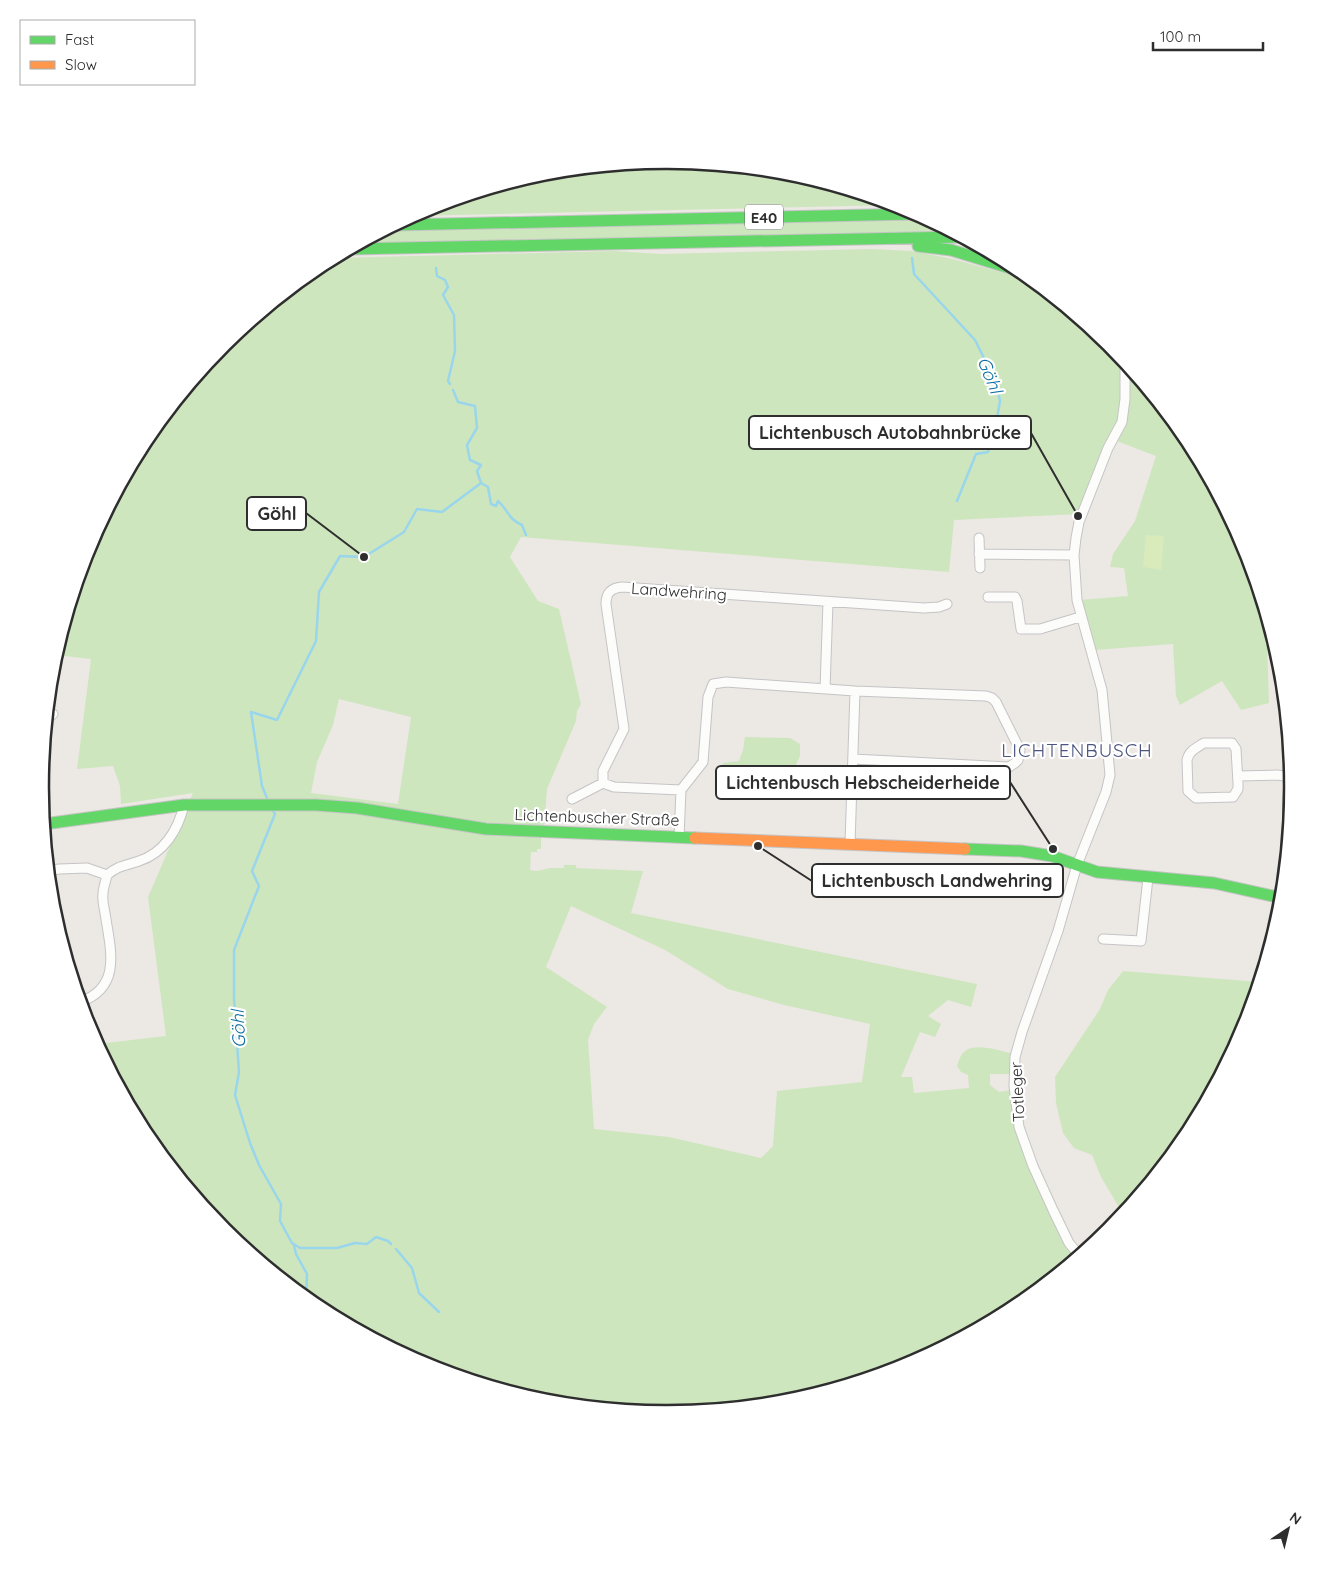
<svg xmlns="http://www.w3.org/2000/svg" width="1333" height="1574" font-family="Quicksand,sans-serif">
<rect width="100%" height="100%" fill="#ece8e4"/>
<!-- green -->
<path fill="#cee6be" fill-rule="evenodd" d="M 667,161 L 789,173 L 895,205 L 412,216 L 427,208 L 545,172 Z
M 926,219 L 951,232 L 359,245 L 388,229 Z
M 872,249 L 912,251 L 953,259 L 1033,281 L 1110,344 L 1188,439 L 1245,548 L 1266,615 L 1269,703 L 1241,710 L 1222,681 L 1180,705 L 1176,696 L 1173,644 L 1094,650 L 1080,600 L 1128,596 L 1124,568 L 1110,567 L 1113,554 L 1135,521 L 1156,456 L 1109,438 L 1080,514 L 954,520 L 949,572 L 521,537 L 510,557 L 538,601 L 559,609 L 581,704 L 577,711 L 576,721 L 547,789 L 544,828 L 528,827 L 528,837 L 541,838 L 541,849 L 537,849 L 537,852 L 531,852 L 530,870 L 537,871 L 550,868 L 564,868 L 564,865 L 576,865 L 576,868 L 643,871 L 631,913 L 977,984 L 971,1007 L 948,1000 L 928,1016 L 941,1024 L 935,1037 L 920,1032 L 901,1077 L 912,1077 L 914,1093 L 969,1088 L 968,1075 L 961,1072 L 957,1066 C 959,1061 960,1055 964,1052 C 973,1042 999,1050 1010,1053 L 1012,1055 L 1010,1074 L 990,1074 L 990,1085 L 999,1092 L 1012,1090 C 1012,1118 1016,1144 1032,1167 L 1073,1252 L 1109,1230 L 1014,1308 L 906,1366 L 788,1402 L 666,1413 L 544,1401 L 426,1366 L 318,1308 L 223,1230 L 145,1135 L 97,1044 L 166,1036 L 148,897 L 193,793 L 121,804 L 120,786 L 113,766 L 77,769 L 91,659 L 55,655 L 88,547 L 146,439 L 224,344 L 319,266 L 334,258 L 615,251 L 661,254 ZM 339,699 L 411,717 L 398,804 L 311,793 L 317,762 L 333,725 ZM 571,906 L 665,950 L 728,989 L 784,1005 L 870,1024 L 862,1082 L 777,1091 L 773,1146 L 761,1158 L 669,1137 L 594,1129 L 588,1040 L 594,1024 L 607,1007 L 546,967 Z
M 745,737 L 790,738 L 800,744 L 800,756 L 795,767 C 774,772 773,762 757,783 L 748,783 L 739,774 L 722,771 L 723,763 L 739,761 L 743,750 Z
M 1123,971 L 1259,982 L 1245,1027 L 1187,1135 L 1123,1214 L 1101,1177 L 1092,1155 L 1074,1148 L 1063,1133 L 1056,1103 L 1055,1077 L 1100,1009 L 1108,990 Z"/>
<!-- pitch -->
<path fill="#d9eabb" d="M 1146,535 L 1164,536 L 1161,570 L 1143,567 Z"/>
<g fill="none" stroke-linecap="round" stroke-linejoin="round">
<!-- stream -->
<path stroke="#99d6ec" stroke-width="2.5" d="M 912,258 L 914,274 L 975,340 L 996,382 L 1000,401 L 996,424 L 988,452 L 976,454 L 957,501
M 436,268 L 437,276 L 445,280 L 448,287 L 443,295 L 454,315 L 455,351 L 448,381 L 450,384
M 481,483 L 488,487 L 491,504 L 496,506 L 498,501 C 509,511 508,519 522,525 L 526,535
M 267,798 L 262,786 L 251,712 L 277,720 L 316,641 L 319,592 L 340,556 L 364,557 L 404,532 L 417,509 L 442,512 L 481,483 L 477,471 L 481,465 L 470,460 L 467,445 L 477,428 L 475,406 L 458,402 L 453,390
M 273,811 L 275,814 L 252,871 L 259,886 L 234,950 L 234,998 L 239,1072 L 235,1095 L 250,1143 L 259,1165 L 281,1204 L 280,1221 L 292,1243 L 300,1248 L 337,1248 L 355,1243 L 367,1244 L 376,1237 L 388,1241 L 391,1244
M 294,1245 L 296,1254 L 307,1274 L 306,1298
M 396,1249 L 412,1268 L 419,1293 L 439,1312"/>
<!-- street casing -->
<g stroke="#c5c4c5" stroke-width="11">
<path id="street" d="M 979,538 L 980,568
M 979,554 L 1074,555
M 988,597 L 1015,597 L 1017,601 L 1021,629 L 1040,629 L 1080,617
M 825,689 L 828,602
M 47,719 L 53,714
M 1204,743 L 1232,743 L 1236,749 L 1238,783 L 1238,789 L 1233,797 L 1196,798 L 1188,791 L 1187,760 C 1189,751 1196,748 1204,743 Z
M 1238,776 L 1277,775 L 1292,777
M 603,783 L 603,771 L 624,729 L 606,604 C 606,593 611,588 622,587 L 924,608 L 939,607 L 947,604
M 572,799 L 603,783 L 614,787 L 681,790
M 679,837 L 681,790 L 703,762 L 708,697 L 713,684 L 726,682 L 855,691 L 986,696 L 992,698 L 996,702 L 1020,750 L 1018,760 L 1015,763 L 1009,767 L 853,759
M 850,844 L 855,691
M 48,871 L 59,869 L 87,868 L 107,875 C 119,865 125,866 139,861 C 164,853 178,830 184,805
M 1103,939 L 1141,941 L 1148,878
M 80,1002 C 123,987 110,948 105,913 C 104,907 102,900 103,894 C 103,888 106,881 107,875
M 1079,1255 L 1069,1243 L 1053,1210 L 1033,1166 L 1019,1127 L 1014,1086 L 1015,1057 L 1022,1032 L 1058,931 L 1077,865 L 1106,792 L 1110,775 L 1102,690 L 1077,600 L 1074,555 L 1076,538 L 1079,522 L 1108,448 L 1122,422 L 1125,399 L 1125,362"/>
</g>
<!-- fast casing -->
<g stroke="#c5c4c5" stroke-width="13">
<path id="fast" d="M 396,225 L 916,214
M 918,246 L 951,250 L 1020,271
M 351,249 L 960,237
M 44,824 L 184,805 L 316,805 L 357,808 L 486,829 L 695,838
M 965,849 L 1021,851 L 1052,856 L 1097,872 L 1214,883 L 1282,898"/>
</g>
<!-- slow casing -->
<g stroke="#c5c4c5" stroke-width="13">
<path id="slow" d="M 695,838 L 965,849"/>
</g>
<!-- street -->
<use href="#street" stroke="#fcfcfb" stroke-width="9"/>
<!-- fast -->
<use href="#fast" stroke="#63d668" stroke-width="11"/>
<!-- slow -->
<use href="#slow" stroke="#ff974d" stroke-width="11"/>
</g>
<g text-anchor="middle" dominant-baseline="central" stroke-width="4.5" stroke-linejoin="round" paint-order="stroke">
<!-- shield labels -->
<rect fill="#fff" stroke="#6d6d6d" stroke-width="1" x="745" y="204.5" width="38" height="25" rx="4"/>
<g font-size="15" font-weight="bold" fill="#2e2e2e">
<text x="764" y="217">E40</text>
</g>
<!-- street labels -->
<g font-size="16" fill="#2e2e2e" stroke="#fff">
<text transform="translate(679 591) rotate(4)">Landwehring</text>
<text transform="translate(597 817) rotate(2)">Lichtenbuscher Straße</text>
<text transform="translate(1017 1092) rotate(-93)">Totleger</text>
</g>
<!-- water labels -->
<g font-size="18" font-style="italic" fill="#0d6fa3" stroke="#fff">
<text transform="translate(990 375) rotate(68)">Göhl</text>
<text transform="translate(238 1029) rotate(-92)">Göhl</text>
</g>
<!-- quarter labels -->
<g font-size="19" letter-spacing="1" fill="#4d5680" stroke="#fff">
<text x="1077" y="750">LICHTENBUSCH</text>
</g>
</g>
<!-- crop -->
<path d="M0 0H1333V1574H0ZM666 169H667A617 617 0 0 1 1284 786V788A617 617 0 0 1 667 1405H666A617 617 0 0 1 49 788V786A617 617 0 0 1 666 169Z" fill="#fff" fill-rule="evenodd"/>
<path fill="none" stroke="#2e2e2e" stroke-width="2.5" d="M666 169H667A617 617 0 0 1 1284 786V788A617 617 0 0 1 667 1405H666A617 617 0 0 1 49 788V786A617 617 0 0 1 666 169Z"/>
<!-- callouts -->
<path fill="none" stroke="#2e2e2e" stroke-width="2" d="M1078 516L1031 433M364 557L306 513M1053 849L1010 782M758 846L812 881"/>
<g fill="#2e2e2e" stroke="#fff" stroke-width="2">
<circle cx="1078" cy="516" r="5"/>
<circle cx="364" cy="557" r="5"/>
<circle cx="1053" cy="849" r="5"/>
<circle cx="758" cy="846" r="5"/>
</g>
<g fill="#fff" stroke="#2e2e2e" stroke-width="2">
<rect x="749" y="416" width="282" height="33" rx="5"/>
<rect x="247" y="497" width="59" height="33" rx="5"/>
<rect x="716" y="766" width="294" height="33" rx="5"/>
<rect x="812" y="864" width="251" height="33" rx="5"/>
</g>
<g font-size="18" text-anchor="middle" font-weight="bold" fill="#2e2e2e">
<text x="890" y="439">Lichtenbusch Autobahnbrücke</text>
<text x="277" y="520">Göhl</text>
<text x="863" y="789">Lichtenbusch Hebscheiderheide</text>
<text x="937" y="887">Lichtenbusch Landwehring</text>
</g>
<!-- legend -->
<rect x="20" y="20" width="175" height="65" fill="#ffffff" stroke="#ababab"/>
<rect x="30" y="36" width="25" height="8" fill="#63d668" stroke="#ababab"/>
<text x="65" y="45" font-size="15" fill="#2e2e2e">Fast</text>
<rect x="30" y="61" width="25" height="8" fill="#ff974d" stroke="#ababab"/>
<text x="65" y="70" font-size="15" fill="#2e2e2e">Slow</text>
<!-- north arrow -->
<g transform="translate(1288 1529) rotate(35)" stroke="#ffffff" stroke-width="4" paint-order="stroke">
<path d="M0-4L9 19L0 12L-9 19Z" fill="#2e2e2e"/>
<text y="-8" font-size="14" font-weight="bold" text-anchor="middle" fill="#2e2e2e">N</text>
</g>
<!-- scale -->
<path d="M1153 42v8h110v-8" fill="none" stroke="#2e2e2e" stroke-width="2.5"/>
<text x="1160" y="42" font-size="15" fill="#2e2e2e" stroke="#ffffff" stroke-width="4" paint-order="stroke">100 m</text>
</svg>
